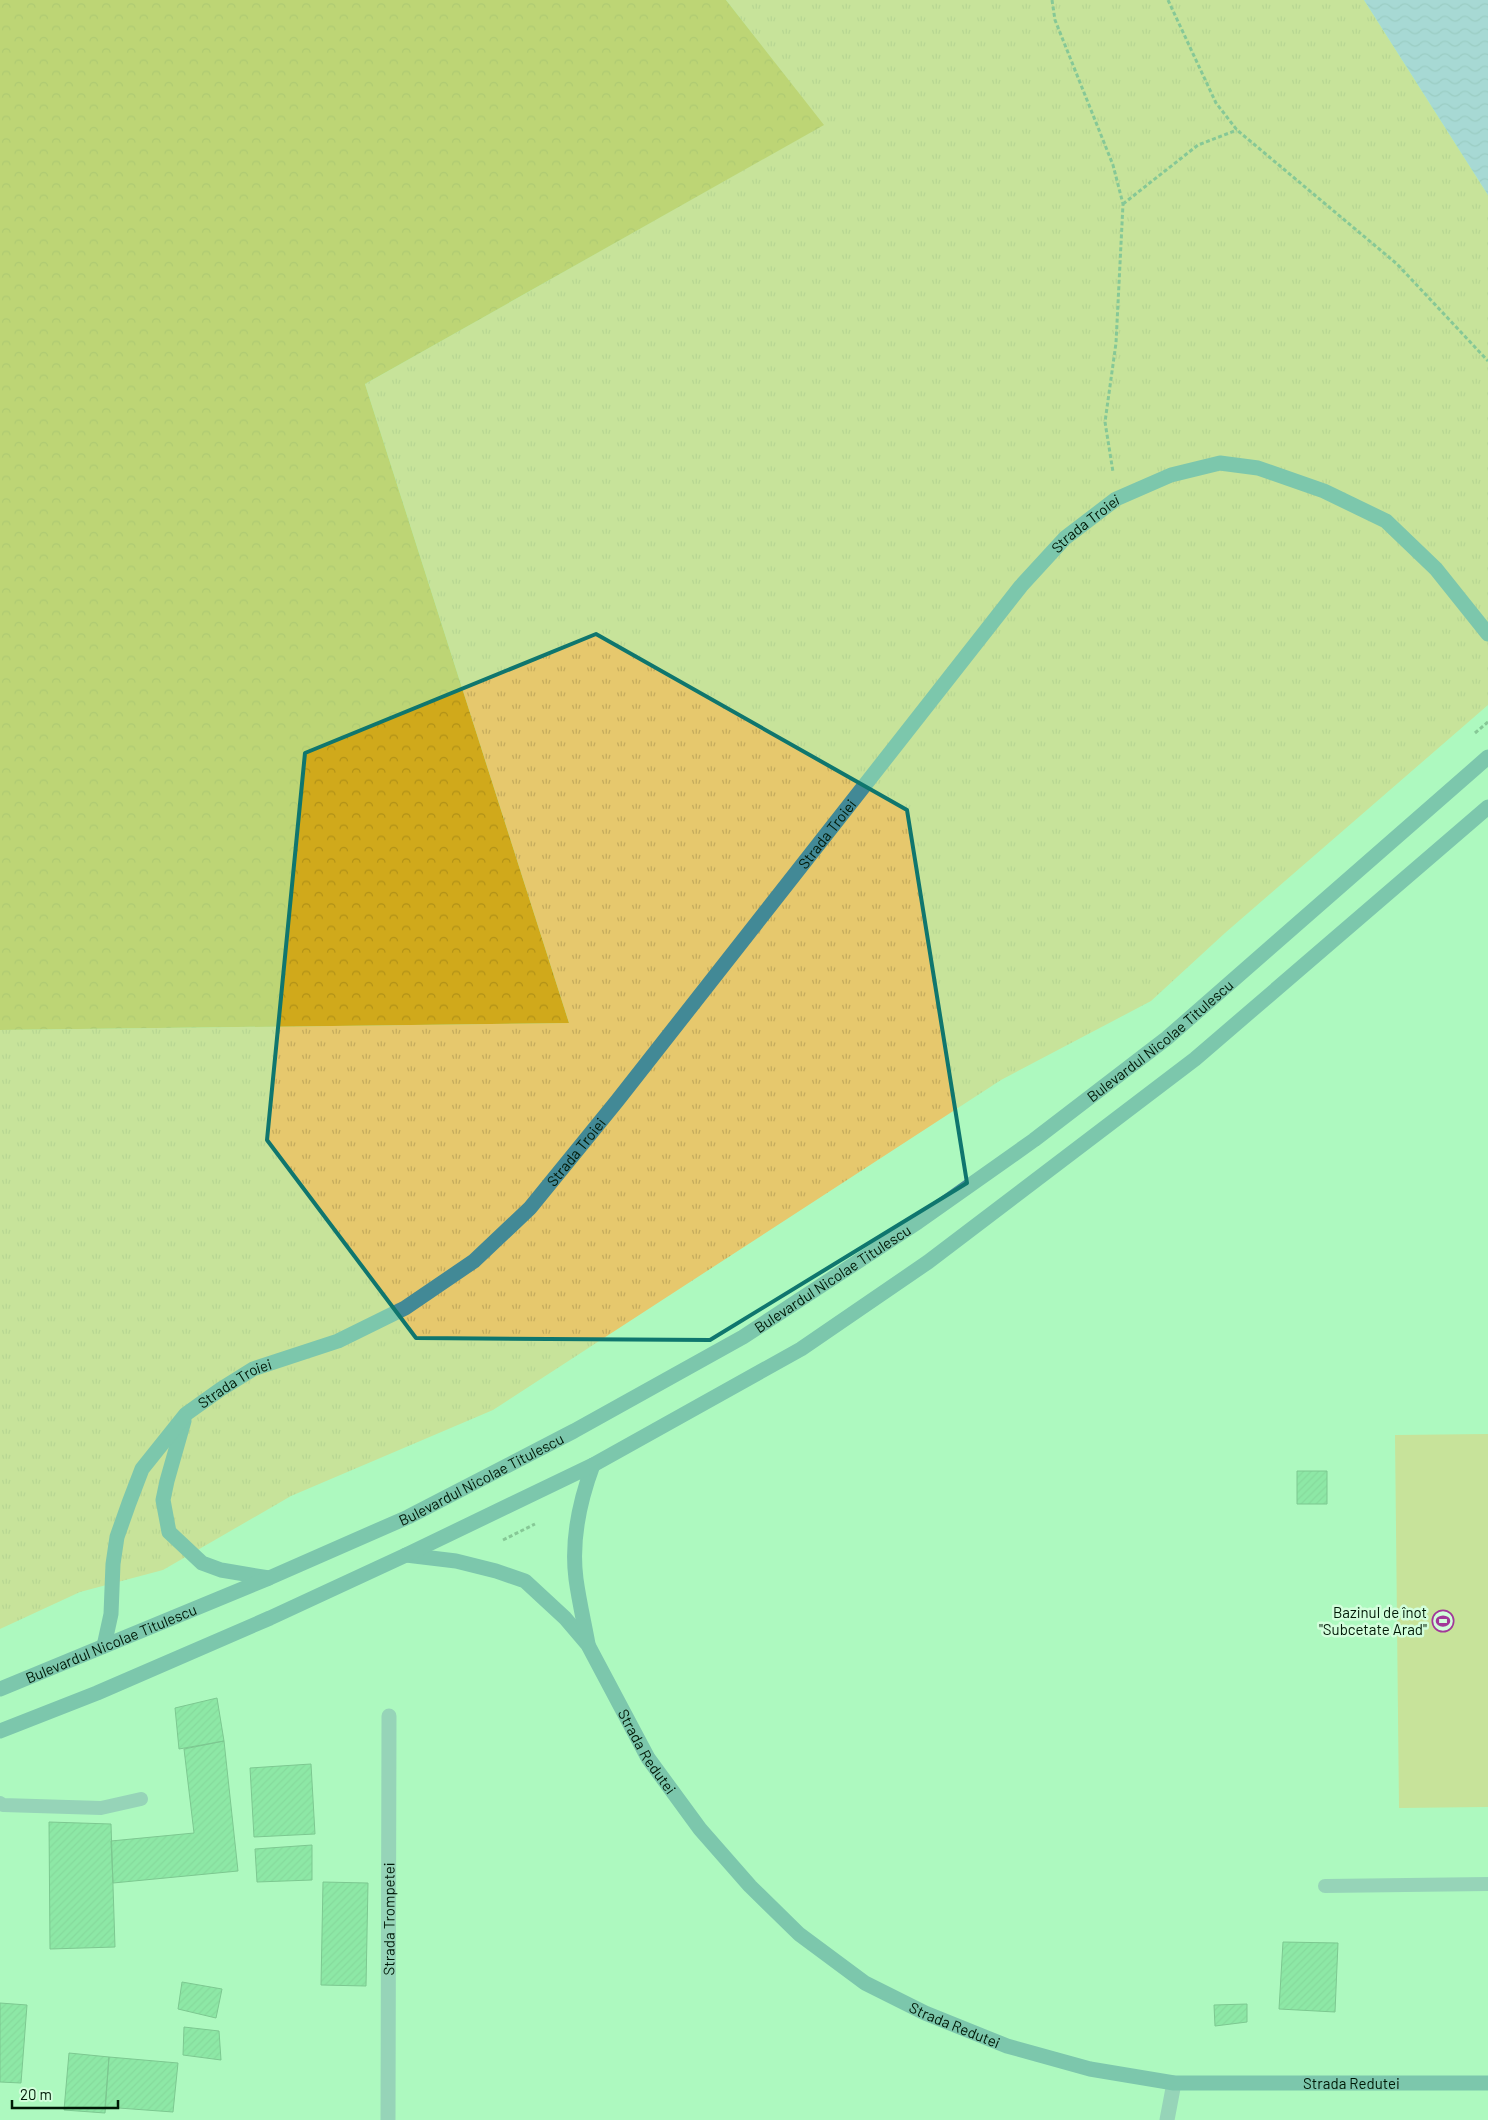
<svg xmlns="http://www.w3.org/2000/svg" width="1488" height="2120" font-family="Barlow,sans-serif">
<defs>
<pattern id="grass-tufts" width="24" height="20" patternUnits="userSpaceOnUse" patternTransform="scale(1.25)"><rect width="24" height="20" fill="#e6c86d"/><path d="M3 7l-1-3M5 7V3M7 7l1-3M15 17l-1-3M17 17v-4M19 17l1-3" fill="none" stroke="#c4ab5d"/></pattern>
<pattern id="forest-crowns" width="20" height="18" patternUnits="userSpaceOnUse" patternTransform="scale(1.25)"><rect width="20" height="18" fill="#d0a91b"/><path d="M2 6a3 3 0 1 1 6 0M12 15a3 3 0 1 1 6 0" fill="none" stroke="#b19117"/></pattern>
<pattern id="water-waves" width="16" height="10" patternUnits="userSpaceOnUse" patternTransform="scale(1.25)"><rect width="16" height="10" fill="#9fb1ed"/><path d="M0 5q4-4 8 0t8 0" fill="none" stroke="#8798ca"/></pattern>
<pattern id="building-hatch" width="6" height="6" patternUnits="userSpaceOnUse" patternTransform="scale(1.25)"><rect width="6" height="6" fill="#67d387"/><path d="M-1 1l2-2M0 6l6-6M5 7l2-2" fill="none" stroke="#58b573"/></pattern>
</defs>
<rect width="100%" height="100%" fill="#adf9bf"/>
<!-- grass -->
<path fill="url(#grass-tufts)" d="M 726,0 L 1364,0 L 1488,195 L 1488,705 L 1225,933 L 1151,1001 L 1001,1080 L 493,1410 L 291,1496 L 163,1570 L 80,1592 L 0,1629 L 0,1030 L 569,1023 L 365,384 L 823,125 Z"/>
<!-- forest -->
<path fill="url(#forest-crowns)" d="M 0,0 L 726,0 L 824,125 L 365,384 L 569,1023 L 0,1030 Z"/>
<!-- pitch -->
<path fill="#e6c86d" d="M 1488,1434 L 1488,1807 L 1399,1808 L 1395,1435 Z"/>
<!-- water -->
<path fill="url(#water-waves)" d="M 1364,0 L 1488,0 L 1488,195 Z"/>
<!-- building -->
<path fill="url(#building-hatch)" stroke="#428c58" d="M 1297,1471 L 1327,1471 L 1327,1504 L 1297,1504 Z
M 217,1698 L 224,1741 L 179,1749 L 175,1708 Z
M 224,1741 L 238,1871 L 113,1883 L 111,1841 L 194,1833 L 184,1749 Z
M 311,1764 L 315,1834 L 254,1837 L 250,1768 Z
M 49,1822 L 111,1824 L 115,1947 L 50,1949 Z
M 312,1845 L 312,1880 L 257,1882 L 255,1849 Z
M 323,1882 L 368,1883 L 366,1986 L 321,1985 Z
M 1283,1942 L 1338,1943 L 1335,2012 L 1279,2009 Z
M 182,1982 L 222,1989 L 216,2018 L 178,2009 Z
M 0,2003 L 27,2005 L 21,2083 L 0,2082 Z
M 1247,2004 L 1247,2022 L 1215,2026 L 1214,2005 Z
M 184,2027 L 219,2031 L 221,2060 L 183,2055 Z
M 69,2053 L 109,2057 L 105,2113 L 64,2110 Z
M 109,2057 L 178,2063 L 173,2112 L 105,2107 Z"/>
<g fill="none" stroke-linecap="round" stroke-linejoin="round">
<!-- path -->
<path stroke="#588c65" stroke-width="3" stroke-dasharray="4 2.5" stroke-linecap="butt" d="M 1052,0 L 1055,20 L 1113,165 L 1123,204 L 1116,343 L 1105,422 L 1113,472
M 1168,0 L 1216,103 L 1237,130 L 1397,264 L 1488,361
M 1123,204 L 1198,145 L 1237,130
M 1475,733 L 1488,722
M 503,1540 L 535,1524"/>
<!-- service -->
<path stroke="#7ba7b0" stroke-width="14" d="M 0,1803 L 3,1805 L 101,1808 L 141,1799
M 1325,1886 L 1488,1884"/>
<!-- minor -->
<g stroke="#7ba7b0" stroke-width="15">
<path id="s1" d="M 388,2120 L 389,1716"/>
<path d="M 1167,2120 L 1174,2083"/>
</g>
<!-- secondary -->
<g stroke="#428996" stroke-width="15">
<path d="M 184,1421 L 167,1481 L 163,1500 L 169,1532 L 202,1563 L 221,1570 L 269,1578"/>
<path id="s2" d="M 406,1555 L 456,1561 L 496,1571 L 525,1581 L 565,1618 L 588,1645 L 648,1758 L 700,1829 L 750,1886 L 799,1934 L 865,1983 L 925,2013 L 1007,2046 L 1090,2069 L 1174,2083 L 1488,2083"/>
<path d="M 588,1644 C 584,1622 579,1601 576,1579 C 571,1541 580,1500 593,1465"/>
<path id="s3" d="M 104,1646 L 111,1614 L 113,1564 L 117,1537 L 129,1503 L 142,1469 L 186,1414 L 221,1389 L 253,1369 L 338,1341 L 405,1308 L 474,1261 L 530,1208 L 617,1101 L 1021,586 L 1065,538 L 1116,499 L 1171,475 L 1220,463 L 1258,468 L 1324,491 L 1386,521 L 1436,569 L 1488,634"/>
<path id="s4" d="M 0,1689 L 269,1578 L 408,1517 L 574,1431 L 743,1337 L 918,1222 L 1034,1140 L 1167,1038 L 1488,757"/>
<path d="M 0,1731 L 97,1693 L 270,1618 L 406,1555 L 593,1465 L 801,1349 L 928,1262 L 1195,1059 L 1488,807"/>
</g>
</g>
<!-- marked area -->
<path d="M0 0H1488V2120H0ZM 596,634 L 907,810 L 967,1183 L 710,1340 L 416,1338 L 267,1140 L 305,753 Z" fill="#adf9bf" fill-opacity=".55" fill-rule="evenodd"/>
<path fill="none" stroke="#0f766e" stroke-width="4" stroke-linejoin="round" d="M 596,634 L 907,810 L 967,1183 L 710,1340 L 416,1338 L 267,1140 L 305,753 Z"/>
<!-- icons -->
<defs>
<g id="stadium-ring" transform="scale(1.125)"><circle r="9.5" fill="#d2fedb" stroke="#a23899" stroke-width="1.5"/><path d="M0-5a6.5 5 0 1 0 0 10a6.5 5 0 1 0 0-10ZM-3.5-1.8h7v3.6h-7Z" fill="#a23899"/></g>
</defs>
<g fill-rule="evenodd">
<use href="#stadium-ring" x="1443" y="1621"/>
</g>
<g text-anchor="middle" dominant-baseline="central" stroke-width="5" stroke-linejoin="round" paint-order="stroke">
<!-- street labels -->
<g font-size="15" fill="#001906" stroke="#d2fedb">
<text stroke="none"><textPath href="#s3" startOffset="1541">Strada Troiei</textPath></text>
<text stroke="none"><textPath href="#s3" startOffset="1136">Strada Troiei</textPath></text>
<text stroke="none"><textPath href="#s4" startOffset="1335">Bulevardul Nicolae Titulescu</textPath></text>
<text stroke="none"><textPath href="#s3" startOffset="731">Strada Troiei</textPath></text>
<text stroke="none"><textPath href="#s4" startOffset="930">Bulevardul Nicolae Titulescu</textPath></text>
<text stroke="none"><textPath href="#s3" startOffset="311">Strada Troiei</textPath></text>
<text stroke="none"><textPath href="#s4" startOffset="525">Bulevardul Nicolae Titulescu</textPath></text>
<text stroke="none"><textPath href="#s4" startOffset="120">Bulevardul Nicolae Titulescu</textPath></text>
<text stroke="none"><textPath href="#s2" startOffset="334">Strada Redutei</textPath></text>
<text stroke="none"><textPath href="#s1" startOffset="201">Strada Trompetei</textPath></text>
<text stroke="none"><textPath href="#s2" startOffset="754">Strada Redutei</textPath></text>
<text stroke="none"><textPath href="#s2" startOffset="1159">Strada Redutei</textPath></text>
</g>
<!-- poi labels -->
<g font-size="15" fill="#001906" stroke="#d2fedb" text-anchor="end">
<text x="1427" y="1612">Bazinul de înot<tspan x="1427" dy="17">"Subcetate Arad"</tspan></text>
</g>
</g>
<!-- scale -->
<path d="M12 2100v8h106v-8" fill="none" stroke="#001906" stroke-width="2.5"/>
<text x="20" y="2100" font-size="15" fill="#001906" stroke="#d2fedb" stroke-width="4" paint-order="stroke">20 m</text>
</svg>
